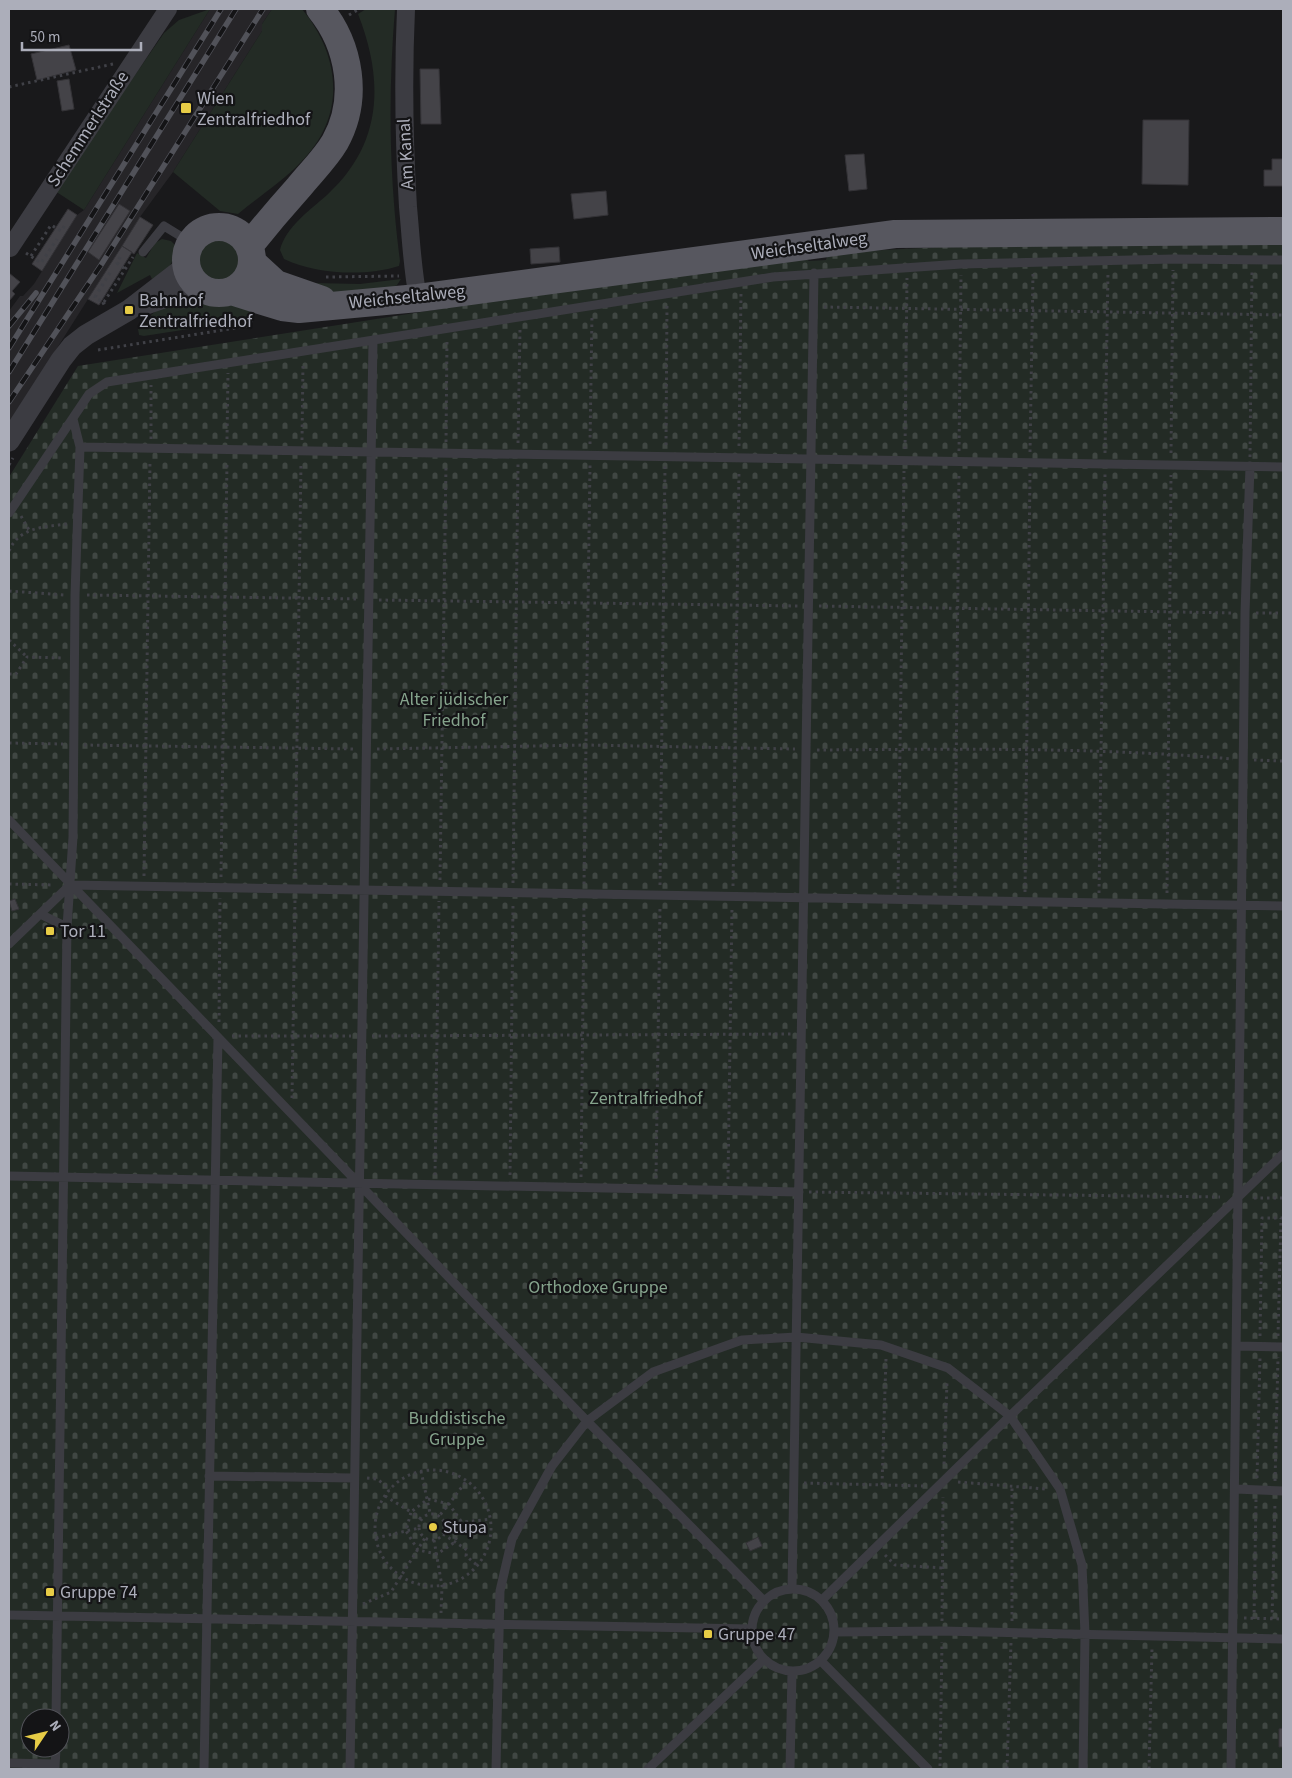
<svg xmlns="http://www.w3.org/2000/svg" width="1292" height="1778" font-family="'Source Sans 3',sans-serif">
<defs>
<pattern id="cemetery-stones" width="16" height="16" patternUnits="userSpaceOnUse" patternTransform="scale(1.25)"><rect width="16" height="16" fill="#232b25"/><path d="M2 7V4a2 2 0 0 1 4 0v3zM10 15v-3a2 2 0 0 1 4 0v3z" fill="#404743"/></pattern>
</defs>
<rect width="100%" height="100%" fill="#19191b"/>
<!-- built -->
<path fill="#262528" d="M 210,9 L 272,9 L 262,24 L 262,31 L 173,172 L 140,217 L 9,424 L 9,311 L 20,296 L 23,296 L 34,284 L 77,215 L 84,210 Z"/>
<!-- green -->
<path fill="#232b25" d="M 210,9 L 84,210 L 55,191 L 164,33 L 179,20 Z
M 272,9 L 302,9 C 341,57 347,116 300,163 C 282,182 258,197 238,214 L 220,211 L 173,172 L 262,31 L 262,24 Z
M 366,9 L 395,9 C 388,93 389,177 400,261 L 399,266 C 364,277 316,274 284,259 L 280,250 C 285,228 311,209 327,195 C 383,144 384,80 358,14 Z
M191 259a26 26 0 1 1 52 0a26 26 0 1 1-52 0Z
M 162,239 L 171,241 L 175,245 C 175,264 168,271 152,279 L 150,275 L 117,293 L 137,253 L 146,258 L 155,243 Z
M 401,279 L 397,285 L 389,290 L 325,293 L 314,283 L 360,284 Z
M 191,296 L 214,302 L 234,301 L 254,306 L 247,318 L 240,321 L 144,336 L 139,335 L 138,329 L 153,320 L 151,315 L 164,305 Z"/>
<!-- cemetery -->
<path fill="url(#cemetery-stones)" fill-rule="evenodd" d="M 1283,241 L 1283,1769 L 9,1769 L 9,477 L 78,366 L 738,262 L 806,259 L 809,261 L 826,260 L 828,253 L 997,244 ZM 30,1718 L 60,1718 L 60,1748 L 30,1748 Z"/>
<!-- building -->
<path fill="#444348" stroke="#343337" d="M 69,45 L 76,70 L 37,80 L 31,54 Z
M 420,69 L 439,69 L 441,124 L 421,124 Z
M 69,79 L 74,109 L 62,111 L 57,81 Z
M 1143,120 L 1189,120 L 1188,185 L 1142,184 Z
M 864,154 L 867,189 L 849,191 L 845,155 Z
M 1272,159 L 1283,159 L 1283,186 L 1264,186 L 1264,170 L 1272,170 Z
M 606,191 L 608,215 L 574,219 L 571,194 Z
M 119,204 L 130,211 L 99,260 L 88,252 Z
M 68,209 L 77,215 L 42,271 L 32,264 Z
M 140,217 L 153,225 L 134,254 L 122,246 Z
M 122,246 L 132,252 L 99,305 L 88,299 Z
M 559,247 L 560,262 L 531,264 L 530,249 Z
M 9,273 L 20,282 L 12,291 L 15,294 L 9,301 Z
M 15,899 L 19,909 L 12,911 L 9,901 Z
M 758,1537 L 762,1546 L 750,1551 L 746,1543 Z
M 1283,1728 L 1283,1747 L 1279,1747 L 1279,1729 Z"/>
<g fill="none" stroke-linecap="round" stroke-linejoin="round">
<!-- path -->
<path stroke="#404147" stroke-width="3" stroke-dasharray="2.5 4" stroke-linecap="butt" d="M 349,15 L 359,9
M 9,87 L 113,64
M 26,253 L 41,263 L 57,239
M 31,256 L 51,225 L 61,231 L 66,224
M 120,257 L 117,263 L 125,269
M 326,277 L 399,276
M 104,302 L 133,257
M 102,304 L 104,303 L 95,297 L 111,271
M 824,307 L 1283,315
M 98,350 L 248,326 L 252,320
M 151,439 L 151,385
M 227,439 L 228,373
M 302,440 L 303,362
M 446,442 L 447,339
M 518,443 L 520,329
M 590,444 L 592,315
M 666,445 L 667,304
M 739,446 L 741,292
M 905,449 L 907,278
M 959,451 L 961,275
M 1030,452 L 1033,273
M 1105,453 L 1108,271
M 1171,453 L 1173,270
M 1250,457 L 1252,270
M 9,465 L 13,458
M 21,516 L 29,530
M 9,551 C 19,527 44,527 67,524
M 9,591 L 65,595
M 87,595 L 358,599
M 379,600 L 798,606
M 819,606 L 1235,613
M 1256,613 L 1283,613
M 9,640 L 27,657
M 9,674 L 16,674 L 27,657 L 64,658
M 9,743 L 63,744
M 84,745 L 356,749
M 377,749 L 586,745 L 795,749
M 817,750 C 955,749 1094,747 1233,759
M 1254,760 L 1283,761
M 144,876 L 150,460
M 221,877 L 227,461
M 295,878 L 301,462
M 440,880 L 446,464
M 513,883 L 518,464
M 9,884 L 54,885
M 584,884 L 590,465
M 660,885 L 665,466
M 733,886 L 739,470
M 955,888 L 959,472
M 898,889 L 904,471
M 1025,892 L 1030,473
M 1099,893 L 1105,474
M 1167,893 L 1171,475
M 219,1022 L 220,898
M 232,1036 L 351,1036
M 372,1036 L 791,1034
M 292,1098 L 295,899
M 435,1175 L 439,901
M 510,1175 L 513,904
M 581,1177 L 584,905
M 656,1178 L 660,906
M 728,1179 L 732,907
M 809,1192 L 1220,1197
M 1254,1198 L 1283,1198
M 1260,1336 L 1262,1218 L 1283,1218
M 1278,1336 L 1281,1218
M 944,1464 L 947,1382
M375 1528a58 58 0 1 1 116 0a58 58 0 1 1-116 0Z
M 421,1471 L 430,1513
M 367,1478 L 377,1479 L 390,1489
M 1257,1478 L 1260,1357
M 1275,1481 L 1278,1357
M 958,1482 L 1046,1489
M 804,1483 L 923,1486
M 882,1485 L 886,1358
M 385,1496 L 411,1512 L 428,1499 L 449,1504 L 440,1515
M419 1527a13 13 0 1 1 26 0a13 13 0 1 1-26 0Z
M 421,1519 L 411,1512 L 406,1531 L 418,1550 L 437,1554 L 455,1542 L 461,1521 L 449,1504 L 467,1480
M 446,1524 L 491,1519
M 443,1534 L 467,1550 L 466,1556 L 478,1566
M 376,1538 L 419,1528
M 434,1540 L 442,1586 L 441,1613
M 885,1555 L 895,1565 L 943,1568
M 363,1604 L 391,1592 L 425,1538
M 1244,1618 L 1283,1619
M 1254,1619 L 1256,1499
M 1272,1619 L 1275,1502
M 942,1621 L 943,1497
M 1012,1621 L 1012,1487
M 940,1766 L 942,1642
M 1007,1769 L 1011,1642
M 1149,1769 L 1152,1648"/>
<!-- service -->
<path stroke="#3c3c42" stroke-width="9" d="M 143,252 L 164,226 L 190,242
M 80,447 L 1283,467
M 9,513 L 89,394 L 107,382 L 773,277 L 961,264 L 1173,259 L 1283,260
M 9,820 L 587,1421 L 764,1601
M 40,914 L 67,927
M 9,944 L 70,885 L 1283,906
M 9,1176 L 799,1192
M 1237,1346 L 1283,1347
M 209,1476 L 354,1478
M 1235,1489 L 1283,1491
M752 1630a41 41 0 1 1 82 0a41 41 0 1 1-82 0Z
M 792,1589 L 814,273
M 822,1600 L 1010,1416 L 1283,1154
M 9,1615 L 752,1629
M 835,1632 L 942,1631 L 1283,1639
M 821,1661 L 928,1769
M 56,1718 L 67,927 L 73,837 L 75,595 L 80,447 L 73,419
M 9,1763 L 55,1764
M 55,1768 L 56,1748
M 204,1769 L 218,1037
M 350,1769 L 373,340
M 496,1769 L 500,1591 L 512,1539 L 552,1466 L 587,1421 L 653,1372 L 742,1340 L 796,1337 L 881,1345 L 948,1368 L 1010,1416 L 1060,1489 L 1082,1565 L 1085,1634 L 1083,1769
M 648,1769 L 764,1659
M 790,1769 L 792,1671
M 1231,1769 L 1245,613 L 1250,466"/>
<!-- minor -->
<path stroke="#3c3c42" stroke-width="18" d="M 406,9 C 403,75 404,141 408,207 C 411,238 412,268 418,298
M 9,246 L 10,248 L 168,9"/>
<!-- tertiary -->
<path stroke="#3c3c42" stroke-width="21" d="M 146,304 L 198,286
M 9,441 L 61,360 L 72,346 L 86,335 L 129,310 L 186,266"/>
<!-- primary -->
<path stroke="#57575f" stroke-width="28" d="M186 260a33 33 0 1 1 66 0a33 33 0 1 1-66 0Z
M 249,246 C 265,226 282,206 299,187 C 311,172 325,159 335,142 C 359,99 350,46 320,9
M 252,262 L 276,284 L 322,300
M 231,291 L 282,307 L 299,309 L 418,298 L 895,234 L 1283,231"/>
<!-- rail casing -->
<g stroke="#515259" stroke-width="5.5">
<path id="rail" d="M 9,326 L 36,293
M 9,348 L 221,9
M 9,372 L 236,9
M 9,402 L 101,265 L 263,9"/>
</g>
<!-- rail -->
<use href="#rail" stroke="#141416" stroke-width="4" stroke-dasharray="11" stroke-linecap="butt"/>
</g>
<!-- markers -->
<g fill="#e7cc46" stroke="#141416" stroke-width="2">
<rect x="180" y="102" width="12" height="12" rx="2.5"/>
<rect x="124" y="305" width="10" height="10" rx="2.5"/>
<rect x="45" y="926" width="10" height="10" rx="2.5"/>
<circle cx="433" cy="1527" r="5"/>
<rect x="45" y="1587" width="10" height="10" rx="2.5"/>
<rect x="703" y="1629" width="10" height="10" rx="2.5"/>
</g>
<g text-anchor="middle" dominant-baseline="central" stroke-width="4.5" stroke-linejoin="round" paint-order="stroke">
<!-- poi labels -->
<g font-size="18" fill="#acaeba" stroke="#141416" text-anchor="start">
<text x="197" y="98">Wien<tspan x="197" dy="21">Zentralfriedhof</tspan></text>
<text x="139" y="300">Bahnhof<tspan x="139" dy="21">Zentralfriedhof</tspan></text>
<text x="60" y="931">Tor 11</text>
<text x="443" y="1527">Stupa</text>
<text x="60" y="1592">Gruppe 74</text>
<text x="718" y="1634">Gruppe 47</text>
</g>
<!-- street labels -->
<g font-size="18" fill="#acaeba" stroke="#141416">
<text transform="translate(88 129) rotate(-57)">Schemmerlstraße</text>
<text transform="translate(406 154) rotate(-93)">Am Kanal</text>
<text transform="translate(809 246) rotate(-8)">Weichseltalweg</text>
<text transform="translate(407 297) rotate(-6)">Weichseltalweg</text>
</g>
<!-- park labels -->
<g font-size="18" fill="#85a38c" stroke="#141416">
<text x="454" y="699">Alter jüdischer<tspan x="454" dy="21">Friedhof</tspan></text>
<text x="646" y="1098">Zentralfriedhof</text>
<text x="598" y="1287">Orthodoxe Gruppe</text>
<text x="457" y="1418">Buddistische<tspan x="457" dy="21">Gruppe</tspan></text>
</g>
</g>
<!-- border -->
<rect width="1292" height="1778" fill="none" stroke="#acaeba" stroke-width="20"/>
<!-- north arrow -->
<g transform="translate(45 1733) rotate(55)"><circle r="24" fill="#141416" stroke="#515258"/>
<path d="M0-4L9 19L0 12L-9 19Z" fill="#e7cc46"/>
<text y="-8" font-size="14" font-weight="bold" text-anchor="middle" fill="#acaeba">N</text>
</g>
<!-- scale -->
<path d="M22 42v8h119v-8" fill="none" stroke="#acaeba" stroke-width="2.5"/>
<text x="30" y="42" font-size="15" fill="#acaeba" stroke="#141416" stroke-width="4" paint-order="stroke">50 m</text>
</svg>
